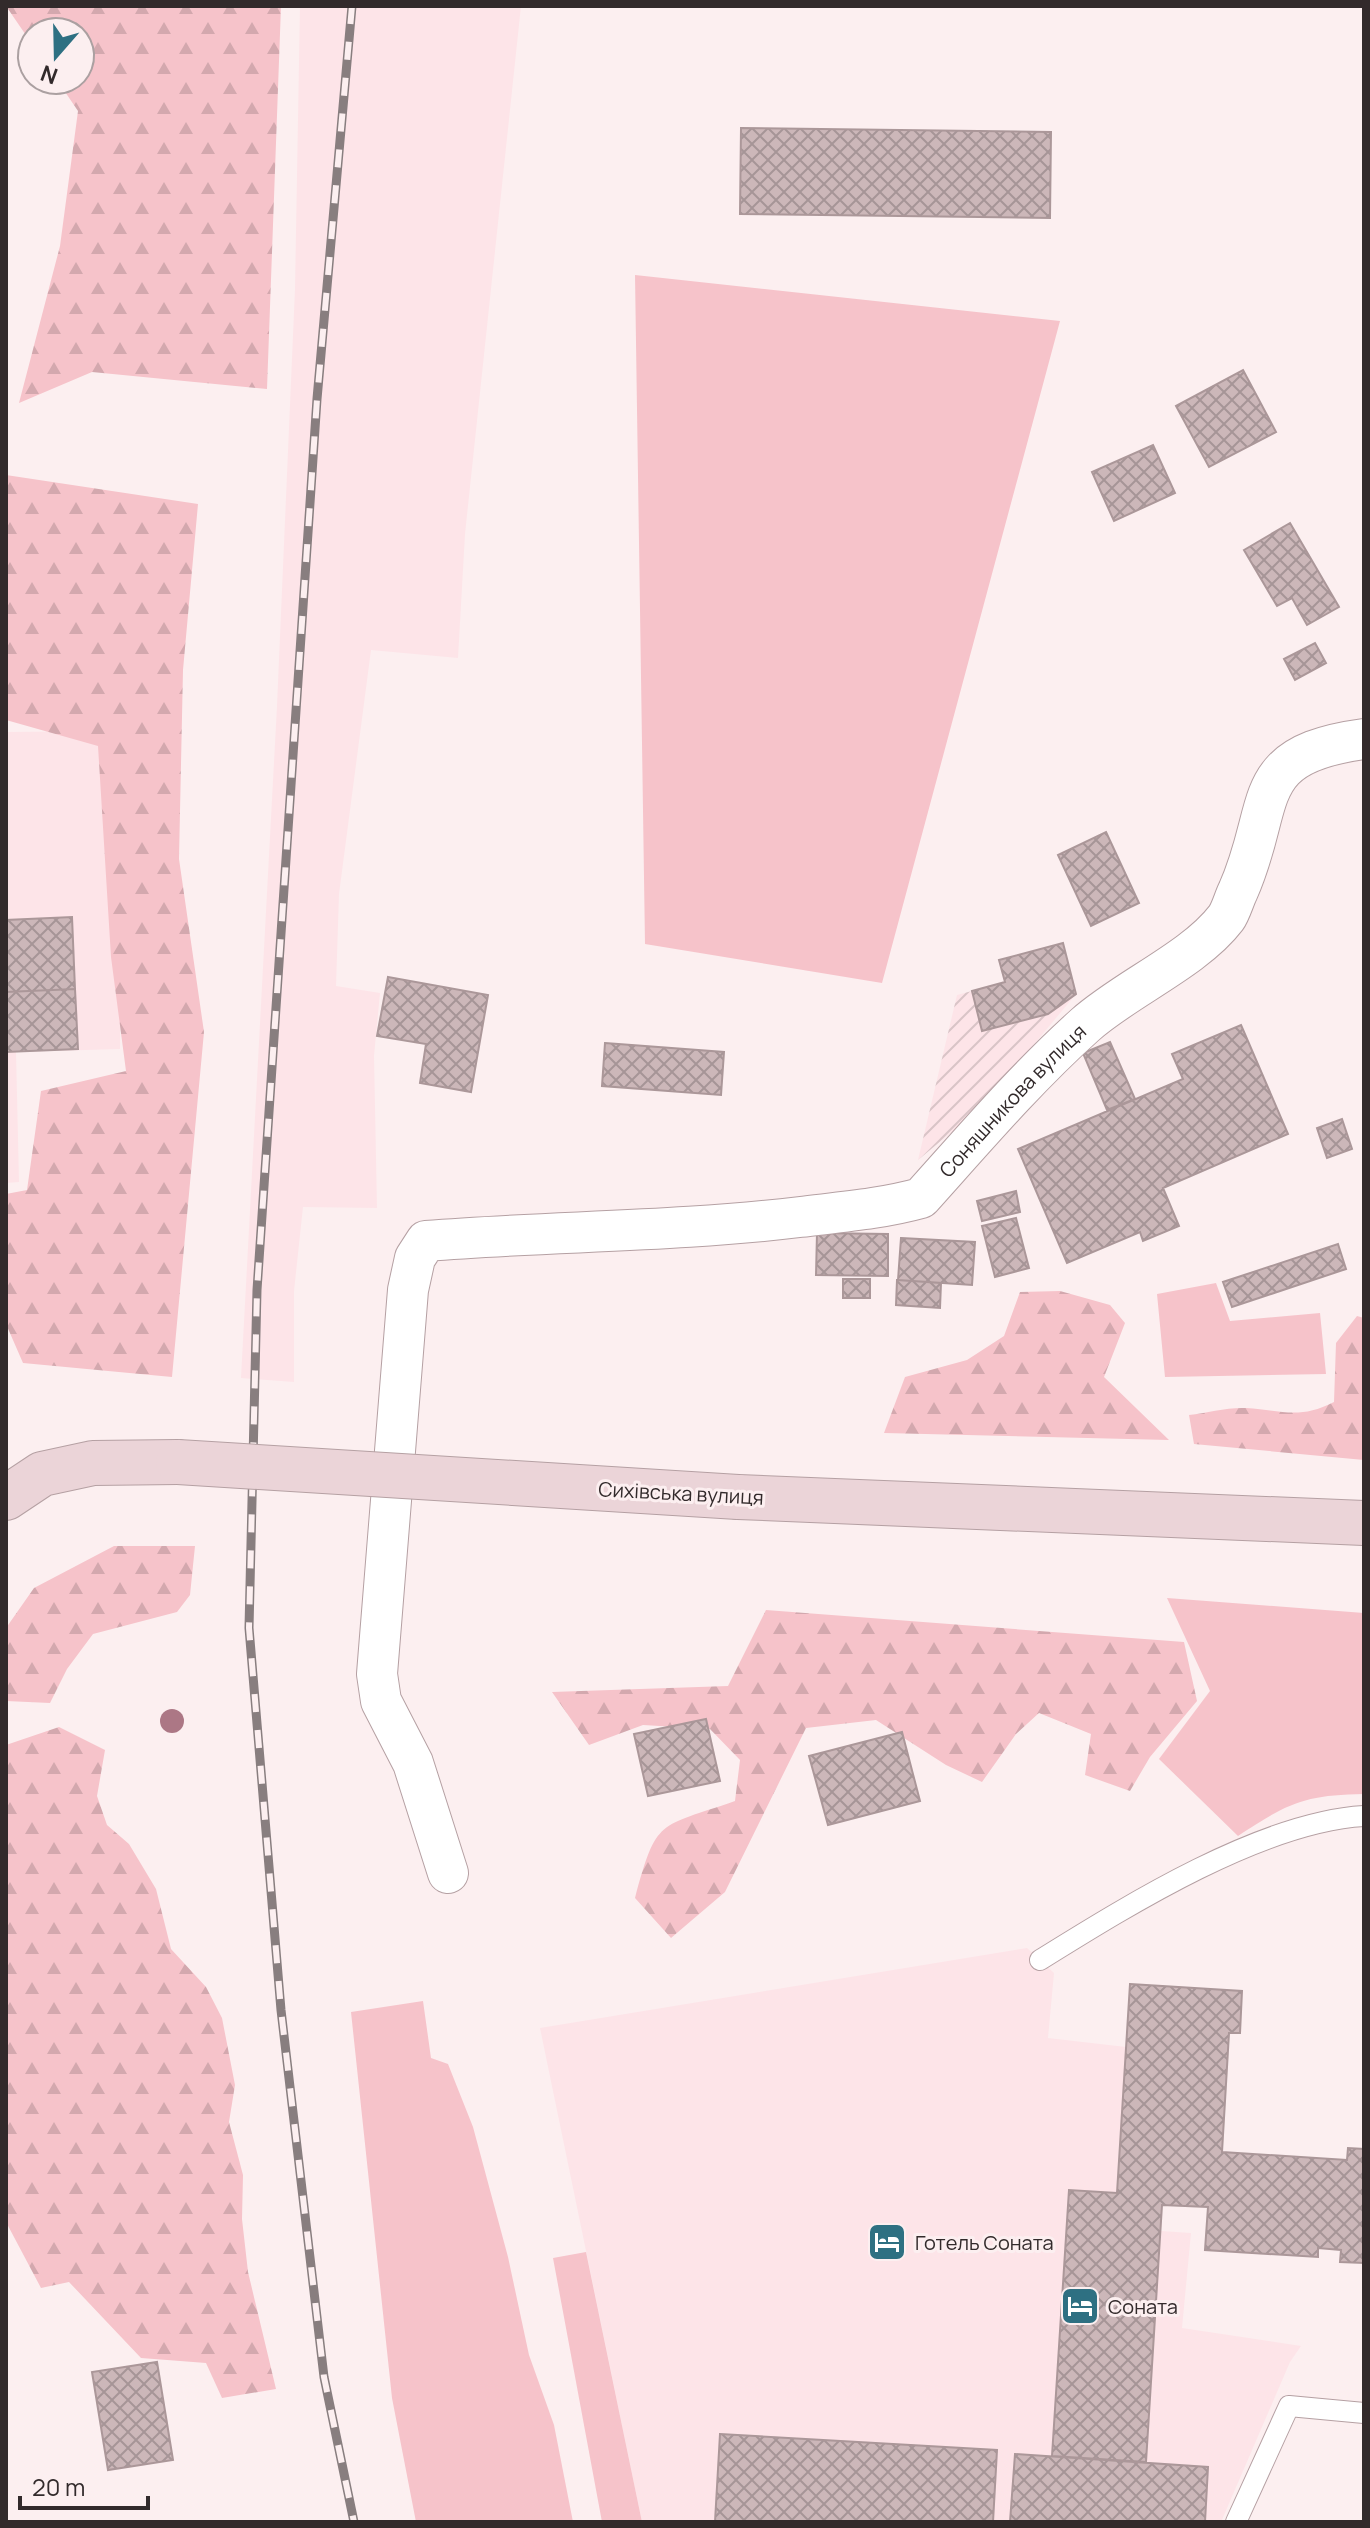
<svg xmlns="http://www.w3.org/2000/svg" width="1370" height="2528" font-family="Manrope,sans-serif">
<defs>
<pattern id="industrial-furrows" width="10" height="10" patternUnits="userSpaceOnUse" patternTransform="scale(2)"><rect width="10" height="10" fill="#fde4e8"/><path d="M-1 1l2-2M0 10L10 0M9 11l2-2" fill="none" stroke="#d9c4c7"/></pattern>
<pattern id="forest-firs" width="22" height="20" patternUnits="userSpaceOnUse" patternTransform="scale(2)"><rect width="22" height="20" fill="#f6c3ca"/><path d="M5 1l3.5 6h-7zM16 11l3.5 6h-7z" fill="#d3a8ae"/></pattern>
<pattern id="building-cross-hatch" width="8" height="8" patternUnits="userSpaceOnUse" patternTransform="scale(2)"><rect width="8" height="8" fill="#ccb7b9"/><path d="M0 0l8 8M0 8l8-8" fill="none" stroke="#a69597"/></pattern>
</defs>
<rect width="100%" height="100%" fill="#fceff0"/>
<!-- built -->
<path fill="#fde4e8" d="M 300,6 L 521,6 L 465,534 L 458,658 L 371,650 L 339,894 L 336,986 L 380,993 L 374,1056 L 377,1208 L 303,1207 L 294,1291 L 294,1382 L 241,1378 L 277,706 L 295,289 Z
M 123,731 L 120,1049 L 16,1052 L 19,1182 L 6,1183 L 6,732 Z
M 1027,1948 L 1054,1973 L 1048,2038 L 1126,2047 L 1117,2193 L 1162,2205 L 1161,2231 L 1191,2233 L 1182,2328 L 1301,2346 L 1290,2362 L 1221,2522 L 642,2522 L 540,2028 Z"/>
<!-- industrial -->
<path fill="url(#industrial-furrows)" d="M 1063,943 L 1076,994 L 1021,1060 L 960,1125 L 918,1160 L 957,995 L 1005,982 L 999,960 Z"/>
<!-- green -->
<path fill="#f6c3ca" d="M 635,275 L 1060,321 L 882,983 L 645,944 Z
M 1216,1283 L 1230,1321 L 1320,1313 L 1326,1374 L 1165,1377 L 1157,1294 Z
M 1167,1598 L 1364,1613 L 1364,1794 C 1304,1795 1288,1803 1238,1836 L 1159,1759 L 1210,1691 Z
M 423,2001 L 431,2058 L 448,2064 L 473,2127 L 508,2257 L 529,2355 L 554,2425 L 573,2522 L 416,2522 L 392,2398 L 351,2012 Z
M 586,2252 L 642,2522 L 602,2522 L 553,2258 Z"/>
<!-- forest -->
<path fill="url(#forest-firs)" d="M 6,6 L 281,6 L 267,389 L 92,372 L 19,403 L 60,246 L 78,111 L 57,80 L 80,80 L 80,32 L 32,32 L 32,44 Z
M 6,475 L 198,504 L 183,670 L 179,859 L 204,1032 L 172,1377 L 23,1363 L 6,1324 L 6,1194 L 27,1190 L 41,1091 L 126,1071 L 111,957 L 98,746 L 6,720 Z
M 1060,1291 L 1110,1305 L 1125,1323 L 1104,1377 L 1169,1440 L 884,1433 L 905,1377 L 967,1360 L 1004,1336 L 1020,1292 Z
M 1357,1316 L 1364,1318 L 1364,1460 L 1194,1444 L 1189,1415 C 1207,1413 1228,1407 1246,1408 C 1282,1410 1299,1420 1334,1402 L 1336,1343 Z
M 114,1546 L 195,1546 L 190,1595 L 177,1612 L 93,1634 L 67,1669 L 50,1703 L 6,1701 L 6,1628 L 34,1588 Z
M 766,1610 L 1184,1642 L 1197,1701 L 1150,1757 L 1130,1791 L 1085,1775 L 1091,1734 L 1039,1713 L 1016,1734 L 982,1782 L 946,1765 L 876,1720 L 806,1728 L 725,1892 L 671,1938 L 635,1898 C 657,1817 658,1828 735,1801 L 740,1760 L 710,1729 L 643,1725 L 589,1745 L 552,1692 L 728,1686 Z
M 59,1727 L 105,1750 L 97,1796 L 107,1825 L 129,1844 L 156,1889 L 171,1949 L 206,1987 L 222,2018 L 235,2085 L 229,2122 L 243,2175 L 242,2219 L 248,2272 L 276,2389 L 222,2398 L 206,2363 L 141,2358 L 69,2282 L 41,2288 L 6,2222 L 6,1745 Z"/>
<!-- building -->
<path fill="url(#building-cross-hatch)" stroke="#ab9799" stroke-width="2" d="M 741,128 L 1051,132 L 1050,218 L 740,214 Z
M 1243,370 L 1276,432 L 1209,467 L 1176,406 Z
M 1153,445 L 1175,493 L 1114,521 L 1092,472 Z
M 1290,523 L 1339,607 L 1307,625 L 1292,598 L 1277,606 L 1244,550 Z
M 1315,643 L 1326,663 L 1295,680 L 1284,659 Z
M 1106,832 L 1139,903 L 1091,926 L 1058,855 Z
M 72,917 L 75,989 L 6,992 L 6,920 Z
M 1063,943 L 1076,994 L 1048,1014 L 982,1031 L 972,991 L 1005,982 L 999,960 Z
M 388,977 L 488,995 L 471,1092 L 420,1083 L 426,1044 L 377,1036 Z
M 75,989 L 78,1049 L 6,1052 L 6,992 Z
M 1241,1025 L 1288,1134 L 1163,1188 L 1179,1226 L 1143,1241 L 1140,1232 L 1067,1263 L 1018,1149 L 1183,1079 L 1172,1054 Z
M 1110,1042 L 1135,1099 L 1107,1110 L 1083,1053 Z
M 605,1043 L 724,1052 L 721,1095 L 602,1086 Z
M 1342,1119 L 1352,1149 L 1327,1158 L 1317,1128 Z
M 1016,1191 L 1020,1212 L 982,1221 L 977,1201 Z
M 1016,1218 L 1029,1268 L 995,1277 L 982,1226 Z
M 817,1233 L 888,1234 L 888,1276 L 816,1275 Z
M 901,1238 L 975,1242 L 972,1285 L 898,1280 Z
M 1338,1244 L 1346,1269 L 1232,1307 L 1223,1282 Z
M 843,1279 L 870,1279 L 870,1298 L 843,1298 Z
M 897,1280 L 941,1283 L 940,1308 L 896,1305 Z
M 706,1719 L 720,1781 L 648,1796 L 634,1734 Z
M 902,1732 L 920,1801 L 828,1825 L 809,1756 Z
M 1130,1984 L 1242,1991 L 1240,2033 L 1229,2033 L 1222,2152 L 1347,2160 L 1348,2148 L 1364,2149 L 1364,2263 L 1340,2262 L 1341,2250 L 1318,2248 L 1318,2257 L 1205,2250 L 1208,2207 L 1162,2205 L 1146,2462 L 1052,2456 L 1069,2190 L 1117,2193 Z
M 157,2362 L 173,2460 L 108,2470 L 92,2372 Z
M 720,2434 L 997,2450 L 993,2522 L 715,2522 Z
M 1015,2454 L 1208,2467 L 1205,2522 L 1010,2522 Z"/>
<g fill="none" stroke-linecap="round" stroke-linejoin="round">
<!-- service casing -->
<g stroke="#b5a0a3" stroke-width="22">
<path id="service" d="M 1040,1960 C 1127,1906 1261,1822 1364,1816
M 1236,2522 L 1289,2406 L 1364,2413"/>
</g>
<!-- minor casing -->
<g stroke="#b5a0a3" stroke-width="42">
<g id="minor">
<path id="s1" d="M 448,1873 L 413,1763 L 381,1701 L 377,1674 L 408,1290 L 415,1258 L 426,1241 C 551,1231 676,1232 800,1217 C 841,1212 881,1209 921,1198 C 974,1139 1026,1078 1085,1025 C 1125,989 1194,960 1226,918 C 1231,911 1234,899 1238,891 C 1277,804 1245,755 1364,739"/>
</g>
</g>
<!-- secondary casing -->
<g stroke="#b5a0a3" stroke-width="46">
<path id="secondary" d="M 738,1497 L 1364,1523
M 6,1498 L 42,1474 L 93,1463 L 178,1462"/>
</g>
<!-- service -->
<use href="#service" stroke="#fff" stroke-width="20"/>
<!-- minor -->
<use href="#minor" stroke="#fff" stroke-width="40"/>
<!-- secondary -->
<use href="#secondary" stroke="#ebd4d8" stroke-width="44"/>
<!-- rail casing -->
<g stroke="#887e7f" stroke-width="9">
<path id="rail" d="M 352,6 L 317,399 L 257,1290 L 249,1628 L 281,2010 L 324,2377 L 354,2522"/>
</g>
<!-- rail -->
<use href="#rail" stroke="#fceff0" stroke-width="6" stroke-dasharray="18" stroke-linecap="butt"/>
<!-- secondary-bridge casing -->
<g stroke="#b5a0a3" stroke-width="46" stroke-linecap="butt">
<path id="secondary-bridge" d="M 178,1462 L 738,1497"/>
</g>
<!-- secondary-bridge -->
<use href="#secondary-bridge" stroke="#ebd4d8" stroke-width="44"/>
</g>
<!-- trees -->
<circle fill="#ac7785" cx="172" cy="1721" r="12"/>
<!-- icons -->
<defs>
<g id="hotel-square" transform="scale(2)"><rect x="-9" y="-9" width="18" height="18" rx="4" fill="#2e7082" stroke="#fceff0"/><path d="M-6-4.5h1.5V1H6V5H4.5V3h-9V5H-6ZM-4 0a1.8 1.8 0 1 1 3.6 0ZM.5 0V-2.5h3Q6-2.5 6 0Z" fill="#fff"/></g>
</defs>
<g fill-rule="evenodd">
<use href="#hotel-square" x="887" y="2242"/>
<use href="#hotel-square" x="1080" y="2306"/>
</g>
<g text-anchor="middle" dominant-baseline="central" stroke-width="6" stroke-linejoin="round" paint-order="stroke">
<!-- street labels -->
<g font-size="20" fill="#322a2b" stroke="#fceff0">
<text stroke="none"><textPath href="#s1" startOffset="1282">Соняшникова вулиця</textPath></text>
<text transform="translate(681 1493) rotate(3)">Сихівська вулиця</text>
</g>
<!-- poi labels -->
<g font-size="20" fill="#322a2b" stroke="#fceff0" text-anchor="start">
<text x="915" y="2242">Готель Соната</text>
<text x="1108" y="2306">Соната</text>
</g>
</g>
<!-- border -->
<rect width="1370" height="2528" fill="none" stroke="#322a2b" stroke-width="16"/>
<!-- north arrow -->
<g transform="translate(56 56) rotate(200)"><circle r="38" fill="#fceff0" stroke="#aba0a1" stroke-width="2"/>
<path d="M0-6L14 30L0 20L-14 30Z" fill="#2e7082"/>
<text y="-12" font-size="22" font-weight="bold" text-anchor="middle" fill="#322a2b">N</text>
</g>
<!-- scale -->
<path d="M20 2496v12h128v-12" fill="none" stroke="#322a2b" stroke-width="4"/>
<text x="32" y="2496" font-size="24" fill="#322a2b" stroke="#fceff0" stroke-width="6" paint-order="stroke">20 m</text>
</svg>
